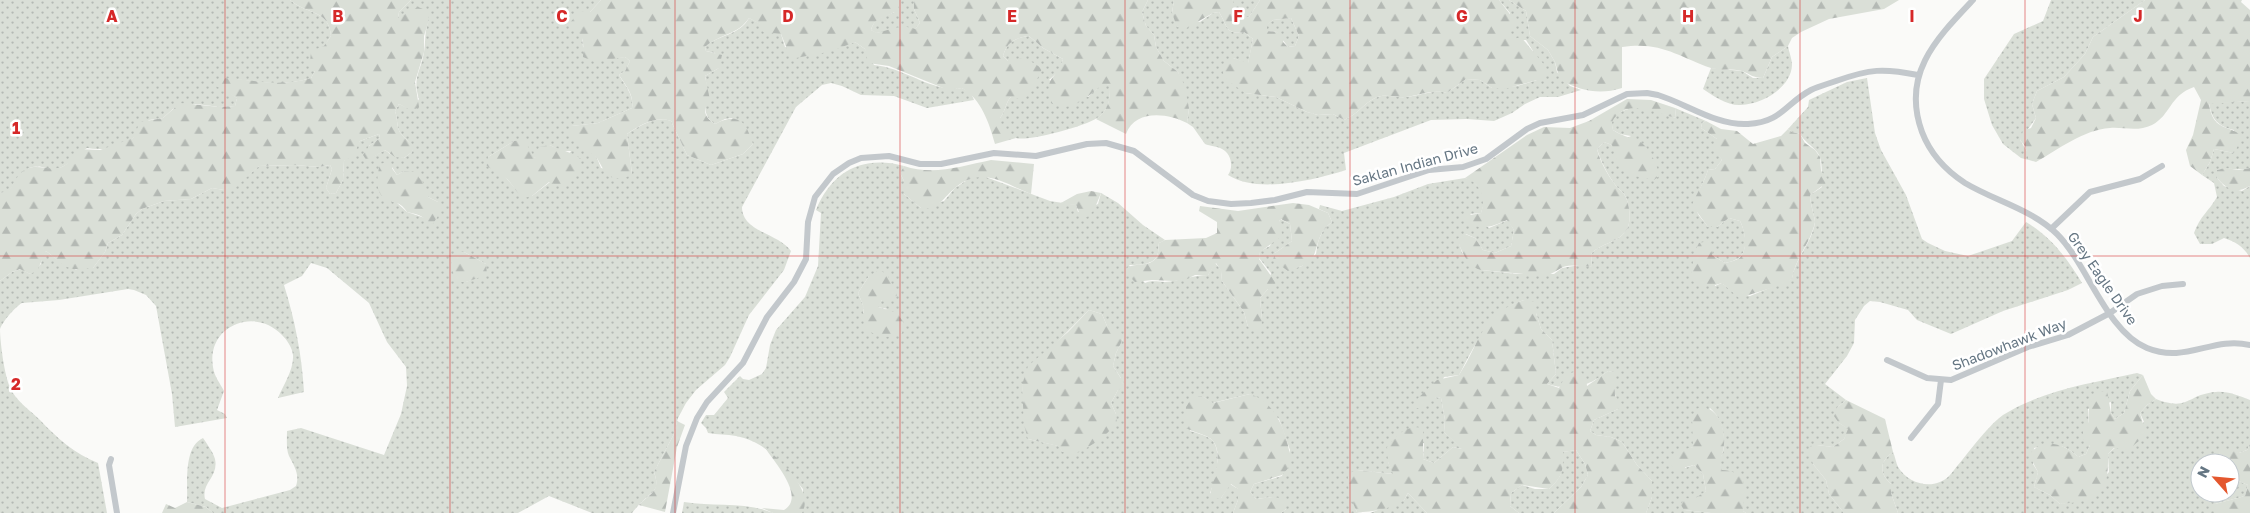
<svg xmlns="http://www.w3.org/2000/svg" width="2250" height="513" font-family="'Golos Text',sans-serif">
<defs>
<pattern id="grass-dots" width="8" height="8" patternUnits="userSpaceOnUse" patternTransform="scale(1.25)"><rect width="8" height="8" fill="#dadfd7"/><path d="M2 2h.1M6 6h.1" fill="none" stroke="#b4b9b4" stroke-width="1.8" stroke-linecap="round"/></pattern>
<pattern id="forest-firs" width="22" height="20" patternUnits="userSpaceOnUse" patternTransform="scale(1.25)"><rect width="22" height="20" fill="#dadfd7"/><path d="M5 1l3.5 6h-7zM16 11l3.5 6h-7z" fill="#b4b9b4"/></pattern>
</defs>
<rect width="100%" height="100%" fill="#fafaf8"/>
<!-- grass -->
<path fill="url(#grass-dots)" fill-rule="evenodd" d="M 0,0 L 290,0 C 307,15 329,9 331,36 C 321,49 320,65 311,78 C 280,87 264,82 234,79 L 227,91 L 237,98 L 235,106 L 220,107 L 196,104 L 174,108 L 163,118 L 149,120 C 144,126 138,134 133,138 C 120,148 102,151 87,148 C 77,155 68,166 57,169 C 52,171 47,168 42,167 C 24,164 17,179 9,192 L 0,193 Z
M 411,0 L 601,0 L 590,12 L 578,29 L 582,35 L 583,47 L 613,58 L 625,57 L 630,61 L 625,71 L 619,75 C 626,87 634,95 632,108 L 598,123 L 571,126 L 597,158 L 601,168 L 632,174 L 627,134 C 641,125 655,116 671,121 L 687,155 L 711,165 L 743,154 L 753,144 L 732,118 L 725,119 L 715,124 C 697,113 710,93 705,76 L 719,68 L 715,53 L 706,51 L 705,47 C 719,34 739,36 749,18 L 781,34 L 785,47 L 821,53 L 855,42 L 865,49 L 874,65 C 906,68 932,93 962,88 L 971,93 L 974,100 L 927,108 L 894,96 L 861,95 L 842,86 L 831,83 L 822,85 L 796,107 L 742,207 C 742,232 778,233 791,251 L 784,270 L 749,315 L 730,357 L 725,365 L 696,390 L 686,403 L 678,418 L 674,434 L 654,472 C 659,488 657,488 646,498 C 641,502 636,508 632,513 L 592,513 L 549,496 L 518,513 L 213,513 L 206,507 L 187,502 C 188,484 183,447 203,438 C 207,444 213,452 215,459 C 219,477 201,483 205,499 L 222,508 L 290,490 L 296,486 C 300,474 294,466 289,456 C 286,449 287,439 287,431 L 301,428 L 384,455 L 401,414 L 407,386 L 406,367 L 387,342 L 369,303 L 327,268 L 311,263 L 302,276 L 284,285 C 295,320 302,356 304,392 L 278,398 C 283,385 294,370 293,355 C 292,347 287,340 282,335 C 255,306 206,326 213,367 C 214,376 220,383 224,391 L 217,410 L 225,414 L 227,418 L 175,427 L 172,394 L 156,306 L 146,295 L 134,290 L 128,289 L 59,300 L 22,303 C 15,307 3,321 0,329 C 0,342 5,383 13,393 C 20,404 31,411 40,420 C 57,438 75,454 98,463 L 107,513 L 0,513 L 0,281 L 12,272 L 21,269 L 30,274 L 41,264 L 42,256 L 46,251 L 59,261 L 76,270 L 82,267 L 93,268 L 105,252 L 108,243 L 122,235 L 136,214 L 142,209 L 164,201 L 191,199 L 212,188 L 224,190 L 245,178 L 259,166 L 295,165 L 319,167 L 330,165 L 332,169 L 326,188 L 330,194 L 336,193 L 343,180 L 344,161 L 360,141 L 379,134 L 380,138 L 369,146 L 367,160 L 385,150 L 390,154 L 404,158 L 412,152 L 413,147 C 410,141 406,140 402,135 C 396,129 398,119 395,111 L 399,104 L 412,110 L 419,99 C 412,78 421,71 424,52 C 426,41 424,32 429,20 L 398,18 L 399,12 ZM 514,141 L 535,158 L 550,145 L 561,151 L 571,151 L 550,182 L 532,196 L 514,187 L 488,157 ZM 392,167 L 397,175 L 404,171 L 428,197 L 438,202 L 425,218 L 407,212 L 395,201 ZM 464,252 L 486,264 L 486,270 L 476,278 L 466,282 Z
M 896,0 L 914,0 L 914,9 L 920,23 L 915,29 L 876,33 L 871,30 C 874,18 883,16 894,13 Z
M 1148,0 L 1174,0 L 1172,13 L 1200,22 L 1213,13 L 1219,12 C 1228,26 1225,35 1244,32 L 1253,39 L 1248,64 L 1233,58 L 1245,93 L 1276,97 L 1307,112 L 1318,115 L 1333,114 L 1344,120 C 1357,115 1363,104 1375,98 C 1385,93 1395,98 1406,97 C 1420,96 1433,89 1447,93 L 1466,79 L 1480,80 L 1492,88 L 1517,86 L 1537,80 L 1533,51 L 1526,40 L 1510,40 L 1510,13 L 1499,0 L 1509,0 L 1526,11 L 1530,36 L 1548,50 L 1555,62 L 1557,72 L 1570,86 L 1581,90 L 1558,97 L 1540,97 L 1525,104 L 1512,113 L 1494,121 L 1467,119 L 1431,120 L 1344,153 L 1346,170 C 1314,180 1257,194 1228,175 C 1234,167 1231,153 1222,149 C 1217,146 1210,146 1205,144 L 1193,127 L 1187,123 L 1189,108 L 1178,72 L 1164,61 L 1156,47 L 1154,35 L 1146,26 L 1142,12 Z
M 1260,0 L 1249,17 L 1241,19 L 1235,15 L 1232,0 Z
M 2051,0 L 2145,0 L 2093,37 L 2085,54 L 2064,77 L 2037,91 L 2032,104 L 2036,118 L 2020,140 L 2028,153 L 2029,160 L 2021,158 L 2003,144 L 1992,125 L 1984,99 L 1984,79 L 2014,34 L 2043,21 Z
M 1291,18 L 1299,36 L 1295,46 L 1288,47 L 1277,32 L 1267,31 L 1266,25 L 1273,20 Z
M 1029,36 L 1043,48 L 1063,59 L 1060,70 L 1049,80 L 1088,97 L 1103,83 L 1110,85 C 1110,98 1110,107 1100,116 C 1091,125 1028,142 1016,138 C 1010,136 1005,131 1000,127 L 1000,118 C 1006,111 1005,103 1011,97 L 1008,61 L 1003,56 C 1007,42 1015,38 1029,36 Z
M 1788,46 C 1789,52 1792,59 1792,65 C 1791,88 1762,104 1741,105 C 1728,106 1713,96 1703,89 L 1711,68 L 1742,71 L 1753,78 L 1763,78 L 1772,57 Z
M 1867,78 L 1875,133 L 1881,150 L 1906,195 L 1922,239 L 1928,243 L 1945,251 L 1968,256 L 2012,241 L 2026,222 C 2051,237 2067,258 2082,283 L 2068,290 L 2003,311 L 1951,334 L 1917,320 L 1908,310 L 1880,302 L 1870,301 L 1864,306 L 1855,320 L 1854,343 L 1847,356 L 1825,384 L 1846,400 L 1837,408 L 1839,423 L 1849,429 L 1844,439 L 1833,447 L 1817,445 L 1813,464 L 1826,480 L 1829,494 L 1844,513 L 1746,513 L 1743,511 C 1745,491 1721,482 1720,463 C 1719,459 1722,455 1723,452 C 1726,436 1722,418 1710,408 L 1694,433 L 1693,447 L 1686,450 L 1685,468 L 1694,465 L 1703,474 L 1706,491 L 1684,510 L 1711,513 L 1646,513 L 1652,497 L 1652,481 L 1637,465 L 1622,442 L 1611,437 L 1596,435 L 1590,431 L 1594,420 L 1618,409 L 1613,384 L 1614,372 L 1608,371 C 1588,387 1572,391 1547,384 L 1556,374 L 1552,340 L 1541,329 L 1536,313 L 1524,300 C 1498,308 1483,331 1470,354 C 1466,361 1463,368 1459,375 L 1444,377 L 1435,397 L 1441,398 L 1445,420 L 1444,432 L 1463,449 L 1453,447 L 1434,463 L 1423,459 L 1424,443 L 1388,462 L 1394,474 L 1357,470 C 1352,486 1349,496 1357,512 L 1362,513 L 1281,513 L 1286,509 L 1273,497 L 1256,499 L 1250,492 L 1254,484 L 1282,476 L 1290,450 L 1279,419 L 1250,394 L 1212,403 L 1202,396 L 1190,431 C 1197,433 1206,435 1212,440 C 1223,452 1215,480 1210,493 L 1221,498 L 1230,484 L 1238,489 L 1238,500 L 1233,513 L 802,513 L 803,489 C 782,464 769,443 736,436 C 727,434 717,435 708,433 L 706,428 L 701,423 L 706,415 L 714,415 L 728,398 L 724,392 L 740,376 L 743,379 L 749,380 L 762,374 L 766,368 L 770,345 L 776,330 L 805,297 L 818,266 L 821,213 L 816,210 C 832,171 863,155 904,166 L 900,173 L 904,181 L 904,194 L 921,208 L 944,201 L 955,188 L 964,182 L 973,177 L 983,176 L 1050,201 L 1076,205 L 1078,212 L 1098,204 L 1101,193 L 1118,203 L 1143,225 L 1165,240 L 1159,243 C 1158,247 1159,252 1157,256 C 1153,265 1138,265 1129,265 L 1145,283 C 1153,280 1157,282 1165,282 C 1180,281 1193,275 1208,275 L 1215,263 L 1221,270 L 1222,281 L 1244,312 L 1248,327 L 1262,319 L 1260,298 L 1268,289 L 1271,273 L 1259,258 L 1260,251 L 1270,246 L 1280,219 L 1290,224 L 1292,241 L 1275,253 L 1288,270 L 1302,266 L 1316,254 C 1318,240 1320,231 1332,222 L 1328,213 L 1319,209 L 1320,205 L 1342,211 L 1394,197 L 1428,184 L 1465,178 L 1472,180 L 1482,191 L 1484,203 L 1481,213 L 1470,214 L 1489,228 L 1508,220 L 1514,230 L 1511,246 L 1495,253 L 1483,250 L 1475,238 L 1466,234 L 1458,239 L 1462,253 L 1481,270 L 1517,274 L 1554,274 L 1562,268 L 1580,265 L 1592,267 L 1591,254 C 1601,243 1617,243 1626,231 C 1632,223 1630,203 1624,194 C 1622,191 1618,189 1616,186 C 1608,175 1601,162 1597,149 L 1604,142 L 1612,145 L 1631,136 L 1620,134 L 1613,130 C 1613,127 1611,124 1612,122 C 1613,110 1637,106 1646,108 C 1656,110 1666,115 1676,118 L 1675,108 L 1706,121 L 1702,123 L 1701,128 L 1717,139 L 1717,152 L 1722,160 L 1715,169 L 1708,170 C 1704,184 1693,196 1697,211 C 1698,216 1705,222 1708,227 L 1717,227 L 1729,218 L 1740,221 C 1745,230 1750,252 1737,259 C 1734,261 1729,262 1725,263 L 1712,255 L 1708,241 L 1715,286 L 1722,283 L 1732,291 L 1750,296 L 1792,279 C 1795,258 1812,243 1815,222 C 1815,217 1810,204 1810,195 L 1822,187 C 1821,177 1824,160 1817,152 C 1811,145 1805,142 1800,134 L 1792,132 L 1788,129 L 1808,107 L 1809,100 L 1847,82 ZM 869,276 L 882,300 L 877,307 L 888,309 L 863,313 L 863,305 L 858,293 ZM 1089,310 L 1102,314 L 1107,326 L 1123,339 L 1116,353 L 1113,366 L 1121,378 L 1118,390 L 1111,403 L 1116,414 L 1063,452 L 1059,446 L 1028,439 L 1022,385 L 1058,341 Z
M 2250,101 L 2250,168 C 2238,171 2228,167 2217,170 L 2217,178 L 2224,186 L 2242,191 L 2250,186 L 2250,258 C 2244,247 2236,242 2224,238 L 2212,244 L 2200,244 L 2194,233 C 2200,216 2209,211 2217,197 L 2214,183 L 2202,175 L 2210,162 L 2214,149 L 2234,153 L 2234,130 C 2218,126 2212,120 2209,103 Z
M 2137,373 L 2143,375 L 2130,391 L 2124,413 L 2115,419 L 2111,413 L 2111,402 L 2088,409 L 2090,445 L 2086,454 L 2078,457 C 2064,443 2053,443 2034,448 L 2033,464 L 2038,472 L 2034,487 L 2050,495 L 2060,504 L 2082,500 L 2109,472 L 2108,454 L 2144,422 L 2140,413 L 2147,405 L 2156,399 C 2189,412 2187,394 2216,392 C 2228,391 2239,396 2250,400 L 2250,444 L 2247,450 L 2239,453 L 2219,452 L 2220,463 L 2200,463 L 2200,493 L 2230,493 L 2230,481 L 2236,480 L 2248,485 L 2245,496 L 2215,504 L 2215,513 L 1898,513 L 1891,493 L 1891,484 C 1879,473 1879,462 1893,452 C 1895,456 1896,463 1898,467 C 1909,485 1935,491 1950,475 C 1962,461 1988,425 2003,415 C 2042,390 2093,383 2137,373 Z
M 1576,450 L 1585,464 L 1588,475 L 1581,487 L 1554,513 L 1519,513 L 1510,506 L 1511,493 L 1522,485 L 1535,489 L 1549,489 C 1563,476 1563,471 1562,452 Z
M 1408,493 L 1427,513 L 1370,513 L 1404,500 Z
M 684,502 C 713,507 745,501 773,513 L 682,513 Z"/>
<!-- forest -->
<path fill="url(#forest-firs)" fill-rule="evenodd" d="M 290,0 L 411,0 L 399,12 L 398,18 L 418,7 L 428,11 L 429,20 L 424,36 L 424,52 L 415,82 L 419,107 L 412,111 L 399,104 L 395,111 C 398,119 396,129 402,135 C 406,140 410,141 414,147 L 412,152 L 404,158 L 395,157 L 385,150 L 367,161 L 363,155 L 369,146 L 380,138 L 379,134 L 360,141 L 353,156 L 344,161 L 343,180 L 336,193 L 330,194 L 326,188 L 332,169 L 330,165 L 319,167 L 295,165 L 259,166 L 236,187 L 224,190 L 212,188 L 191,199 L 164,201 L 142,209 L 136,214 L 122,235 L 108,243 L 105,252 L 93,268 C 86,268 79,270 73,269 C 62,267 55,257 46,251 L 37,271 L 30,274 L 20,269 L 12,272 L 0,281 L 0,193 L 9,191 C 12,186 15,179 20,174 C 37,154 62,187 76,149 L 100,150 L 133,138 L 140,122 L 163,118 L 180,103 L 220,107 L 235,106 L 237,98 L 216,86 L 221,78 C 254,79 277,88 311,78 L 315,71 L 310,63 L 311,51 L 324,46 L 331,36 C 329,9 307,15 290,0 Z
M 601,0 L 896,0 L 899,9 C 889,18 875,15 871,30 L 877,33 C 890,30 902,24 915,29 L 920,23 L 914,9 L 914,0 L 1148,0 L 1142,12 L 1146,26 L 1154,35 L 1156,47 L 1164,61 L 1178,72 L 1184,84 L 1189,108 L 1187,123 C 1168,113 1135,109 1126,134 L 1096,119 C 1109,110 1110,100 1110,85 L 1103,84 C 1087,97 1072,114 1051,103 C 1044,74 1056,82 1063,59 L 1043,48 L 1029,36 C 1015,38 1007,42 1003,56 L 1008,61 C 1022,56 1031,60 1042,69 L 1031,92 L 1023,100 L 1011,97 C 1005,103 1006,111 1000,118 L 1001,127 L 1016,138 L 995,144 C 989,123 982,100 962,88 L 948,90 L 889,66 L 868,63 L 865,49 L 855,42 L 832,51 L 796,58 L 789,54 L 781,34 L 763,32 L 760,24 L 749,18 C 738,35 719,34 705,47 L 706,51 L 722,55 L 719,68 L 705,76 L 710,100 C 701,109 705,118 715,124 C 739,112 746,122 753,144 L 743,154 L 711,165 L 687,155 L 671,121 C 655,116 640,125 627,134 L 632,174 C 623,180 618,179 607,176 L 597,158 L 576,141 L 568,133 L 571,126 L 598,123 L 632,108 C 634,94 626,86 619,75 L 625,71 L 630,61 L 625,57 L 595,62 L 583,57 C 584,41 584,32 568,25 L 580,11 L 590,12 Z
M 1174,0 L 1232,0 L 1236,7 L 1235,15 L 1241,19 L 1249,17 L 1260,0 L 1499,0 L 1516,22 L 1510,32 L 1510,40 L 1521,37 L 1546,67 L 1545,75 L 1537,80 L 1505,89 L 1492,88 L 1480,80 L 1466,79 L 1447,93 C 1433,89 1420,95 1406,97 C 1395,98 1385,93 1375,98 C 1363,104 1357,115 1344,120 L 1333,114 L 1318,115 L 1307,112 L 1276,97 L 1245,93 L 1227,80 L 1223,73 L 1225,62 L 1233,58 L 1248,63 L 1253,39 L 1244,32 C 1225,35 1228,26 1219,12 L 1213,13 L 1185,29 L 1177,27 L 1172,13 ZM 1291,18 L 1299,36 L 1295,46 L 1288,47 L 1283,42 L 1284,35 L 1277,32 L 1267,31 L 1267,25 L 1273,20 Z
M 1509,0 L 1899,0 L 1884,9 L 1829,19 L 1801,32 L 1792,38 L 1788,46 L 1772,57 L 1763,78 C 1753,78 1750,74 1742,71 C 1732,68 1721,71 1711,68 C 1677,56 1661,41 1622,47 L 1622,88 C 1600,95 1581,91 1560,80 L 1555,62 L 1548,50 L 1530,36 L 1526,11 Z
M 2145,0 L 2242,0 L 2241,2 L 2250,10 L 2250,101 L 2209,104 C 2213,130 2225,124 2243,136 L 2234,153 L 2214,149 L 2210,162 L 2202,175 L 2190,166 L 2186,150 L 2193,135 L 2201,100 L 2194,87 C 2170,95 2170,116 2152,125 C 2138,132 2124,127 2110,128 C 2083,130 2059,149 2036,162 L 2029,160 L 2025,146 L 2020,140 L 2023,131 L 2031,128 L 2036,118 L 2032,104 L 2037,91 L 2064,77 L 2085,54 L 2093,37 Z
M 1627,99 L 1651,100 L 1675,108 L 1676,118 C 1656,113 1625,97 1612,122 L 1613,130 C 1633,143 1642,134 1654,160 C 1656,166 1659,170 1659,176 L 1654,180 L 1630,175 L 1619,167 L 1612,145 L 1604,142 L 1597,149 C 1600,162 1608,175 1616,186 C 1618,189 1622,191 1624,194 C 1630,203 1632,223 1626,231 C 1617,243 1601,243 1591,254 L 1592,267 C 1583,266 1572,264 1563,267 C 1557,270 1552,274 1545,276 L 1481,270 C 1467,266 1462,252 1457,239 L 1465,234 L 1475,238 L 1483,250 L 1495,253 L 1511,246 L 1514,230 L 1507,220 C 1493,226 1483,231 1468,223 L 1465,216 L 1481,213 C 1486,198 1481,183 1465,178 L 1527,135 L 1544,127 L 1570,128 L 1589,121 Z
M 1706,121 L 1721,129 L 1737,131 L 1753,144 L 1781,136 L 1788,129 L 1792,132 L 1800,134 L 1805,143 L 1815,150 L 1820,157 L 1821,171 L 1829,181 L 1810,195 C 1810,204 1815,217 1815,222 C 1811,243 1795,258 1792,279 L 1784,284 L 1739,298 L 1722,283 C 1711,287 1700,287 1690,279 L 1695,251 L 1699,243 L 1708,241 L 1713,248 L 1712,255 L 1725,263 C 1729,262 1734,261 1738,259 C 1749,252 1745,230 1740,221 L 1729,218 L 1717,227 L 1708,227 L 1692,205 C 1697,192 1704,183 1708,170 L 1715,169 L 1722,160 L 1712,147 L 1717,139 L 1701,128 L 1702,123 Z
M 524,140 L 535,158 L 539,147 L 550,145 C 561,151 571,151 581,159 C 579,175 574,180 559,186 L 549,182 L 532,196 L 524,198 C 516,193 514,186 507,179 C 501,174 493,171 486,165 L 488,157 L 514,141 Z
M 991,160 L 1034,164 L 1031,194 C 1003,183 981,165 954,189 C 942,199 943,204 926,209 L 921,208 L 904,194 L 904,181 L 900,173 L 904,166 C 933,176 962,166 991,160 Z
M 387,162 L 397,175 L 404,171 L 414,172 L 423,182 L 428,197 L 438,202 L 442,209 L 433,224 L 428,223 C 423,215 416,214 407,212 C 400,201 396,204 387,200 C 374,194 377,175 380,164 Z
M 2225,168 L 2239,170 L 2250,168 L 2250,186 C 2235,194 2228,190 2217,178 L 2217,170 Z
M 1091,191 L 1101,193 L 1094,210 L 1087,217 L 1081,217 L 1076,205 L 1059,204 L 1077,194 Z
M 1293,203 L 1309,205 L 1328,213 L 1332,222 C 1315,235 1320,247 1310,263 L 1288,271 L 1273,260 L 1275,253 L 1292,241 L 1290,224 L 1281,219 L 1279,221 L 1282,234 L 1278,239 L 1260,252 L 1259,259 L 1276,283 L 1268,289 L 1260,298 L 1262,319 L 1261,330 L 1256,332 L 1248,327 L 1244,312 L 1222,281 L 1221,271 L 1216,263 L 1208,275 L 1195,275 L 1187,279 L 1174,281 L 1152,280 L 1135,282 L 1129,276 L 1127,268 C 1135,262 1152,268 1157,256 C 1159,252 1158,247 1159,243 L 1165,240 L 1206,238 L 1217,233 L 1217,222 L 1199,211 L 1200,206 L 1238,211 Z
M 456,252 L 464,252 L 486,264 L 487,275 L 466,282 L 455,282 L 451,261 Z
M 879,270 L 887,274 L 897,295 L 893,300 L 882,300 L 878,307 L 897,313 L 904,323 L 902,333 C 888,340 875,337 864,327 L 863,305 L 858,293 L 869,276 Z
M 1524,300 L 1536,302 L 1536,313 L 1541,329 L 1552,340 L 1556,374 L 1547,384 L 1559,388 L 1566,375 L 1579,370 L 1586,377 L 1587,386 L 1608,371 L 1614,372 L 1615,396 L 1622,404 L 1618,409 L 1594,420 L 1590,431 L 1596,435 L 1611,437 L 1622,442 L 1637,465 L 1652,481 L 1652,497 L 1646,513 L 1554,513 L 1581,487 L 1588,475 L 1585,464 L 1576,450 L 1563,452 C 1563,472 1563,476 1549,489 L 1522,485 L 1511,493 L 1510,506 L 1519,513 L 1427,513 L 1408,493 C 1406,495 1406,498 1404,500 C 1396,508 1368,513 1357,512 C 1352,502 1345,484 1349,473 L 1357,470 L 1393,474 L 1388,462 L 1387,447 C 1397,435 1406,424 1423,428 L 1423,459 L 1434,463 L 1453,447 L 1462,449 L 1444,432 L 1445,420 L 1441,398 L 1435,397 L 1422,408 L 1415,408 L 1415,401 L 1437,380 L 1459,375 C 1481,342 1480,314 1524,300 Z
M 1089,310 L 1102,314 L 1107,326 L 1120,330 L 1123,339 L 1116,353 L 1113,366 L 1126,386 L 1118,390 L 1111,403 L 1116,414 L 1117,423 C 1104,438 1090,447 1073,455 L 1063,452 L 1058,446 L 1028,439 L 1024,425 L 1022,385 L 1028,366 L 1068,332 Z
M 2143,375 L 2151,394 L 2156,399 L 2147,405 L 2140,413 L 2146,435 L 2128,450 L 2114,448 L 2108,454 C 2109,494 2099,501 2060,504 L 2050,495 L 2034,487 L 2038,472 L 2029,455 C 2042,437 2064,443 2078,457 L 2086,454 L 2090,445 L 2083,439 L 2083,429 L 2089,422 C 2088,409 2089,401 2098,392 L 2107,391 L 2111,413 L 2115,419 L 2124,413 L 2130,391 Z
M 1250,394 C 1278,403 1289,438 1291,465 L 1282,475 L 1254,484 L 1250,492 L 1256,499 L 1273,497 L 1286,499 L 1286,509 L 1281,513 L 1233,513 L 1238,500 L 1238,489 L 1231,484 L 1221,498 L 1210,500 C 1210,482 1225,457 1213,441 C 1206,433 1192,433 1185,427 L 1186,407 L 1193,396 L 1202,396 L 1213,403 Z
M 1846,400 L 1885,419 L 1893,452 C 1879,462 1879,473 1891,484 L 1891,493 L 1898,513 L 1844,513 L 1829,494 L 1826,480 L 1813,464 L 1809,452 L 1810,446 L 1817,445 L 1833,447 L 1844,439 L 1848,429 L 1839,423 L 1834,416 L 1837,408 Z
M 1702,407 C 1721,409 1727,434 1723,451 C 1721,459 1719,461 1722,470 C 1750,472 1745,488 1743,511 L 1746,513 L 1711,513 L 1684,510 L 1681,505 L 1684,498 L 1694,499 L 1706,491 L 1703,474 L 1694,465 L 1675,470 L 1671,464 L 1671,457 L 1678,451 L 1693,447 L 1692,417 L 1696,409 Z
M 677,421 L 685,425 L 677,447 L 665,512 L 639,505 C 651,492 661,492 654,472 L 674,434 Z
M 2250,444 L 2250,513 L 2215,513 L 2215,504 L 2245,496 L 2248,485 L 2236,480 L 2230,481 L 2230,463 L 2220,463 L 2219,452 L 2225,448 L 2239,453 L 2247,450 Z
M 764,446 C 780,461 815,490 802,513 L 773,513 L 762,508 L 784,510 C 807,496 772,460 764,446 Z
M 187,502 L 206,507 L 213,513 L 162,513 L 166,504 L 175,508 Z"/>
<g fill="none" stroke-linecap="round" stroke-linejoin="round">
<!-- minor -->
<path stroke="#c3c8cc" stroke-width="6" d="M 1973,0 C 1936,39 1901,74 1922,132 C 1930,153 1945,170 1965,183 C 1995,201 2031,209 2057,234 C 2088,265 2106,331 2147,348 C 2186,364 2212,336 2250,345
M 2051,229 L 2090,192 L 2140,179 L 2162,166
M 1887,360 L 1927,378 L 1951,380 L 2028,347 L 2068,335 L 2110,313 L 2137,294 L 2162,286 L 2183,284
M 1911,438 L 1938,404 L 1941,380
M 111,459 L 109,465 L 117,513
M 673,513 L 686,446 L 697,418 L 707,402 L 743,363 L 767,317 L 794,282 L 806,259 L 808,222 L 815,197 L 833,174 L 849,163 L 861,158 L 889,156 L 920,164 L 941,164 L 994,153 L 1036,156 L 1087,144 L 1106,143 L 1134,151 L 1193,195 L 1208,201 L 1231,204 L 1251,203 L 1275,200 L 1307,192 L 1357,194 L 1429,170 L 1463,167 L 1486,159 L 1527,129 L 1540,123 L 1583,115 L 1627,94 L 1647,93 L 1658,95 C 1687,104 1717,126 1748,124 C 1782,122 1786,103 1811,90 C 1819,86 1828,84 1836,81 C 1870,69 1883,68 1918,75"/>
</g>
<!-- grid -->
<path fill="none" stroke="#d62828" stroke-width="1" stroke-opacity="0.55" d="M 225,0 L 225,513M 450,0 L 450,513M 675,0 L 675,513M 900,0 L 900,513M 1125,0 L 1125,513M 1350,0 L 1350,513M 1575,0 L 1575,513M 1800,0 L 1800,513M 2025,0 L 2025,513M 0,256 L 2250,256"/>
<g text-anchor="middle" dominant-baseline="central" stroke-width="5" stroke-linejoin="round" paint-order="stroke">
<!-- street labels -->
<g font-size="14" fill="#657683" stroke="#fff">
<text transform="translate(1415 164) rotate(-15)">Saklan Indian Drive</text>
<text transform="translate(2103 278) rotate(55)">Grey Eagle Drive</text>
<text transform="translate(2009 344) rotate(-21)">Shadowhawk Way</text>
</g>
</g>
<g font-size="16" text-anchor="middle" font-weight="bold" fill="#d62828" stroke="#fff" stroke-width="5" stroke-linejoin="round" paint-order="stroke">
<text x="112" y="22">A</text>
<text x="338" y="22">B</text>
<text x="562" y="22">C</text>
<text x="788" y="22">D</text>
<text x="1012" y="22">E</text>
<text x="1238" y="22">F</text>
<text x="1462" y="22">G</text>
<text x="1688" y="22">H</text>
<text x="1912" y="22">I</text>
<text x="2138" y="22">J</text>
<text x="16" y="134">1</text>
<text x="16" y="390">2</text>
</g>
<!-- north arrow -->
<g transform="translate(2215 478) rotate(297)"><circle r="24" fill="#ffffff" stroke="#c1c8cd"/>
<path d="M0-4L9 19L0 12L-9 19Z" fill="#e4572e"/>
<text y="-8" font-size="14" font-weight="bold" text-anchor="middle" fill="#657683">N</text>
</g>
</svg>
